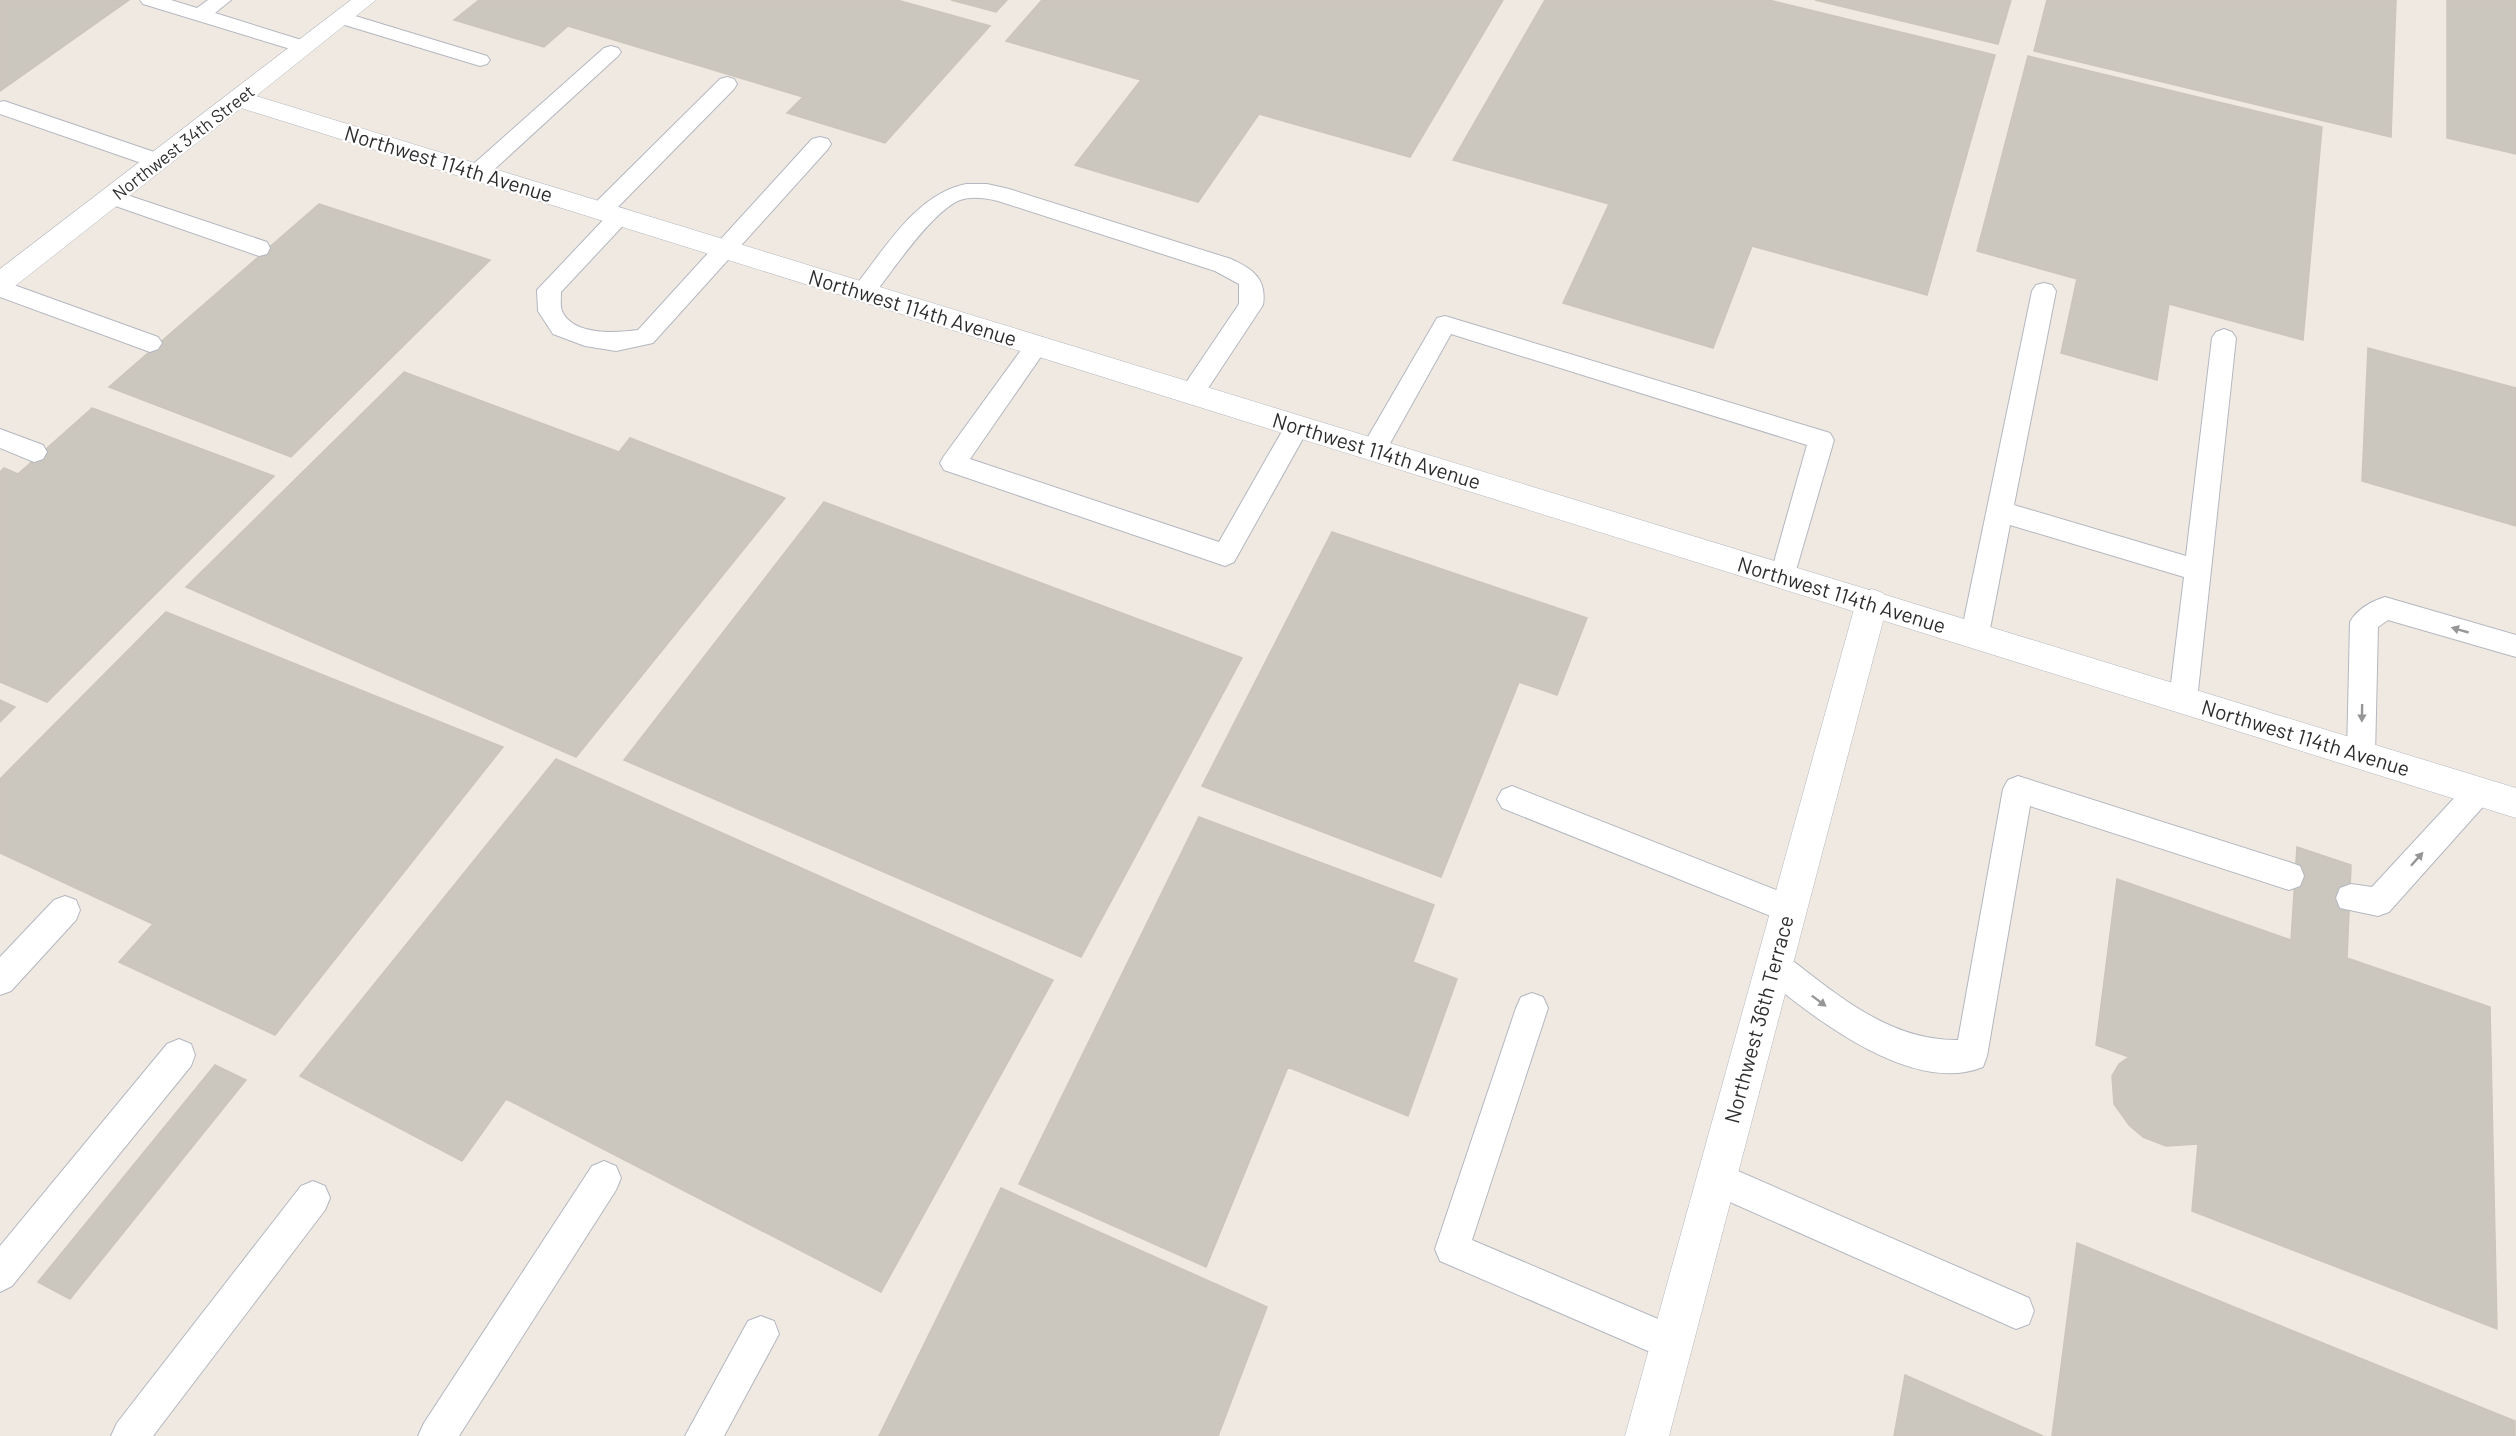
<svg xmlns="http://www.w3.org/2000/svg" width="2516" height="1436" font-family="Barlow,sans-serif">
<rect width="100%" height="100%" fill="#efe9e1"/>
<!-- building -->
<path fill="#cbc7bf" stroke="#cbc5ba" stroke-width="1.5" d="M 0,0 L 129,0 L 0,91 Z
M 479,0 L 897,0 L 990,26 L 885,143 L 787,113 L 803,97 L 568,26 L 544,47 L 454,20 Z
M 951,0 L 1007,0 L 996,12 Z
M 1042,0 L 1503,0 L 1410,157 L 1259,114 L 1198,202 L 1075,165 L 1141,80 L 1006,41 Z
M 1545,0 L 1769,0 L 1995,55 L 1927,295 L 1752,246 L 1713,348 L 1563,303 L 1609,204 L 1453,160 Z
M 1815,0 L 2011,0 L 1998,44 Z
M 2047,0 L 2396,0 L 2391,137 L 2034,51 Z
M 2447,0 L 2516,0 L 2516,154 L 2447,138 Z
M 2028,56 L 2322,127 L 2303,340 L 2169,304 L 2157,380 L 2061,353 L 2077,279 L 1977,251 Z
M 319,204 L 490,260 L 291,457 L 109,387 Z
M 2368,348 L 2516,388 L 2516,526 L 2362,481 Z
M 404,372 L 619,452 L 630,438 L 785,498 L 576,757 L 186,587 Z
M 92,408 L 274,476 L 47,702 L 0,682 L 0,472 L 4,468 L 18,474 Z
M 824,502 L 1242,658 L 1081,957 L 624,760 Z
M 1332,532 L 1587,618 L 1557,695 L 1519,682 L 1441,877 L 1202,786 Z
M 166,612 L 503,747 L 275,1035 L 119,962 L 153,924 L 0,853 L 0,779 Z
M 0,700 L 15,707 L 0,722 Z
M 556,759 L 1053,980 L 881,1292 L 506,1099 L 462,1161 L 300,1076 Z
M 1199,817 L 1434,905 L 1413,962 L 1457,979 L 1408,1116 L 1288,1067 L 1206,1267 L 1019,1184 Z
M 2297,847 L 2351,865 L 2347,958 L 2490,1007 L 2497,1329 L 2192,1211 L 2198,1144 L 2166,1146 L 2143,1137 L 2129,1125 L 2114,1104 L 2112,1076 L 2119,1064 L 2129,1057 L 2096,1045 L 2117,879 L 2291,940 Z
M 215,1065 L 246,1080 L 70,1299 L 38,1282 Z
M 1001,1188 L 1267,1307 L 1218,1436 L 879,1436 Z
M 2077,1243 L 2515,1421 L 2515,1436 L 2052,1436 Z
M 1905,1375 L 2043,1436 L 1894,1436 Z"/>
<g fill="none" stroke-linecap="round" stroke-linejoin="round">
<!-- lane casing -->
<g stroke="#b4b7c1" stroke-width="2">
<path id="lane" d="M 140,0 L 171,0 L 197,8 L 208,0 L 231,0 L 215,13 L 311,43 L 314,47 L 311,51 L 304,53 L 297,51 L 143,4 Z
M 342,12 L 487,56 L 490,60 L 487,64 L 480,66 L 335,22 L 332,18 L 335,14 Z
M 611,46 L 618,48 L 621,52 L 618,56 L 486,177 L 478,179 L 470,177 L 467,172 L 470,167 L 604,48 Z
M 727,77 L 734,79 L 737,84 L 734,89 L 614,211 L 621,208 L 629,211 L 632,216 L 561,292 C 561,298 560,306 562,311 C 573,336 616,333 638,330 L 812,139 L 820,137 L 828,139 L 831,144 L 828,149 L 653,343 L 616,351 L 585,346 L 553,334 L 538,311 L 537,290 L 607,216 L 600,219 L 592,216 L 589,211 L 592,206 L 720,79 Z
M 4,101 L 166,156 L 169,161 L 166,166 L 158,168 L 150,166 L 0,114 L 0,102 Z
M 966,184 L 987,184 L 1009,189 L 1231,259 C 1253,269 1267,279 1263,305 L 1201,399 L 1192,402 L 1183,399 L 1180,393 L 1183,387 L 1239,304 L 1239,284 L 1215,271 L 998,201 C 986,198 972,196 960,200 C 931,212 892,272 871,298 L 863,300 L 855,298 L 851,292 L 855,286 C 885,249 916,194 966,184 Z
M 112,190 L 267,242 L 270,248 L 267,254 L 259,256 L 104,202 L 101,197 L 104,192 Z
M 0,280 L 158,337 L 162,343 L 158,349 L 150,352 L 0,297 Z
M 2044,283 L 2052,285 L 2056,291 L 2014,505 L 2186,556 L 2212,338 L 2216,332 L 2224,329 L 2232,332 L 2236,338 L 2197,700 L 2193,709 L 2183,712 L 2173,709 L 2169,700 L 2184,577 L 2010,525 L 1989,634 L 1985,642 L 1975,645 L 1965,642 L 1961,634 L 2032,291 L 2036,285 Z
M 1445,316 L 1830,433 L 1834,440 L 1792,584 L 1783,587 L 1774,584 L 1770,576 L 1807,445 L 1451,334 L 1383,456 L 1374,459 L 1365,456 L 1361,449 L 1365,442 L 1437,318 Z
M 1037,336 L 1045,339 L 1049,345 L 970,459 L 1219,542 L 1289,419 L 1298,417 L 1307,419 L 1310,426 L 1234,562 L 1225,566 L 944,470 L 940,463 L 944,456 L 1029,339 Z
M 0,429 L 43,445 L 47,452 L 43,459 L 34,462 L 0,448 Z
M 2385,597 L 2516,635 L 2516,657 L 2388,620 L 2378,627 L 2375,755 L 2371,764 L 2361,768 L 2351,764 L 2347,755 L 2350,622 C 2357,609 2372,601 2385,597 Z
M 2018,776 L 2289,862 L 2300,866 L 2304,876 L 2300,886 L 2289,890 L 2030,806 L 1987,1056 L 1983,1067 C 1911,1096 1814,1017 1762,976 L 1757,965 L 1762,954 L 1773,950 L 1784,954 C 1836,994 1889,1041 1958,1040 L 2003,789 L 2008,780 Z
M 2479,778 L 2489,782 L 2494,791 L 2489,800 L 2389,912 L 2378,916 L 2340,908 L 2336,898 L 2340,888 L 2351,884 L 2372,887 L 2469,782 Z
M 1512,786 L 1799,899 L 1803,909 L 1799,919 L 1788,923 L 1502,808 L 1497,799 L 1502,790 Z
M 65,896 L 76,900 L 80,910 L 76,920 L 11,991 L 0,995 L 0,957 L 54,900 Z
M 1532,993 L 1543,997 L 1548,1008 L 1472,1240 L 1684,1330 L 1689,1343 L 1684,1356 L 1671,1361 L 1440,1261 L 1435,1249 L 1516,1008 L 1521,997 Z
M 179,1039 L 191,1044 L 195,1055 L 191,1066 L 12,1286 L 0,1292 L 0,1246 L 167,1044 Z
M 604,1161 L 616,1166 L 621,1178 L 616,1190 L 459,1436 L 418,1436 L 424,1423 L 592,1166 Z
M 1715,1161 L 2029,1298 L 2034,1311 L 2029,1324 L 2016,1329 L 1703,1190 L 1698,1178 L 1703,1166 Z
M 313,1181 L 325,1186 L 330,1198 L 325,1210 L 153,1436 L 111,1436 L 117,1423 L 301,1186 Z
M 761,1316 L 774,1321 L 779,1334 L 724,1436 L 685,1436 L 748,1321 Z"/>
</g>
<!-- street casing -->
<g stroke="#b4b7c1" stroke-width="1">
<path id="street" d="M 1872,589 L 1883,593 L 1888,602 L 1669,1436 L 1625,1436 L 1856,602 L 1861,593 Z"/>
</g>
<!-- secondary casing -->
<g stroke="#b4b7c1" stroke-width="1">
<path id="secondary" d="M 351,0 L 376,0 L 256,96 L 2516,788 L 2516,818 L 241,108 L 10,290 L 0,292 L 0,269 Z"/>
</g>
<!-- lane -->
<use href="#lane" fill="#fff" fill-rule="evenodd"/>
<!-- street -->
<use href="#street" fill="#fff" fill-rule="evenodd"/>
<!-- secondary -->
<use href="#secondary" fill="#fff" fill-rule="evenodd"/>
</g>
<!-- one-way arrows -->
<defs><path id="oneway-solid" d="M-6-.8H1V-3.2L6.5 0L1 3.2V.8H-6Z" transform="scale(1.5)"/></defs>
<g fill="#969696">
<use href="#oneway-solid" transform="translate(2460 630) rotate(-164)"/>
<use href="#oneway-solid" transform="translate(2362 713) rotate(91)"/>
<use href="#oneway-solid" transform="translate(2417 859) rotate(-48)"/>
<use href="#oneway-solid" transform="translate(1819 1001) rotate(37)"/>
</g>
<g text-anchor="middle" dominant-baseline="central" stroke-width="4.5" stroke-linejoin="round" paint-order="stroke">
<!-- far-street labels -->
<g font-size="18" fill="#2e2e2e" stroke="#fff">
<text transform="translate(183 142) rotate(-38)">Northwest 34th Street</text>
</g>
<!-- street labels -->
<g font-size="21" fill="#2e2e2e" stroke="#fff">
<text transform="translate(449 163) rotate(17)">Northwest 114th Avenue</text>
<text transform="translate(913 307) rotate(17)">Northwest 114th Avenue</text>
<text transform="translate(1377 450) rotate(17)">Northwest 114th Avenue</text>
<text transform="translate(1842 594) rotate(17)">Northwest 114th Avenue</text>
<text transform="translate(2306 737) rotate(17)">Northwest 114th Avenue</text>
<text transform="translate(1758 1019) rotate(-75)">Northwest 36th Terrace</text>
</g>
</g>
</svg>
